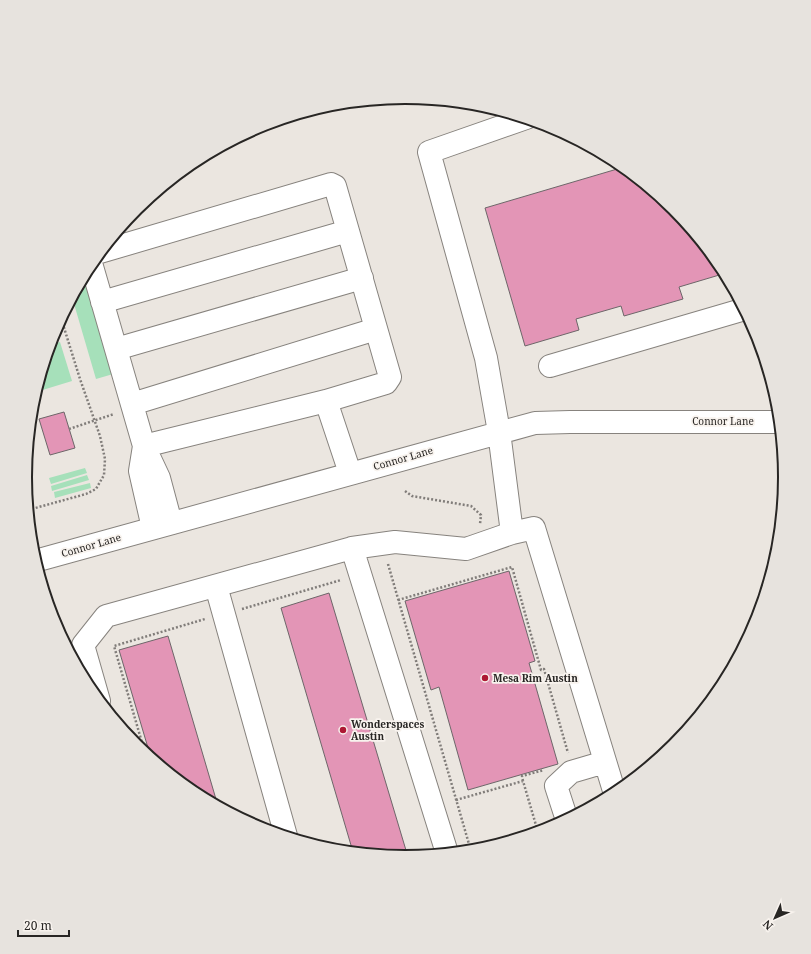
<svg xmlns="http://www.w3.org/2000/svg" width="811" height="954" font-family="'Noto Serif',serif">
<rect width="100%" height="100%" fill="#ebe6e0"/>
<!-- green -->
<path fill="#a6e0ba" d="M 93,279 L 120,372 L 96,379 L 72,297 L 80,282 Z
M 60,342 L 72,381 L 36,392 L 50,345 Z
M 85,468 L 87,473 L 51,484 L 49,478 Z
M 87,475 L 89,480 L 52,491 L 51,486 Z
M 90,483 L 91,488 L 55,498 L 54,492 Z"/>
<!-- building -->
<path fill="#e395b6" stroke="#6d6669" d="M 624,167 L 675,208 L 722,266 L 726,273 L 679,287 L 683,299 L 624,316 L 621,306 L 576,319 L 579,330 L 525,346 L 485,208 Z
M 64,412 L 75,448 L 50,455 L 39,419 Z
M 509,571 L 535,661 L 529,663 L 558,764 L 468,790 L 439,687 L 431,690 L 405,601 Z
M 329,593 L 408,857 L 353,852 L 281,608 Z
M 168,636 L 218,806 L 194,793 L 151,758 L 119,650 Z"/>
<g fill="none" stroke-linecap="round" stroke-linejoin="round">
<!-- minor casing -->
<g stroke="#87837e" stroke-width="24">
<path id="minor" d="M 91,263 L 144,446 L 326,401 L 386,383 L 390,377 L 335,186 L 331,184 L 100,252
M 102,302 L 348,231
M 116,349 L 362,278
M 550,366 L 745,309
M 326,401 L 350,473
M 132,404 L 376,329
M 144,446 L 140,471 L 153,528
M 144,446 L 159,478 L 171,523
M 512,533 L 534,528 L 615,794
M 352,548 L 395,542 L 466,549 L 512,533 L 499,432 L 486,358 L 429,152 L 526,118
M 35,561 L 535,423 L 570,422 L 781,422
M 216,586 L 286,836
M 99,701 L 83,645 L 106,616 L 352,548 L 447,853
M 567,820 L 556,786 L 571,772 L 605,762"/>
</g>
<!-- path -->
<path stroke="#817d7a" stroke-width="2.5" stroke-dasharray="2 2" stroke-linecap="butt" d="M 69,429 L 114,414
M 405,491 L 412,496 L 471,506 L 481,515 L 480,524
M 28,510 L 86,494 L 96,489 L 104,475 L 105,459 L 100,436 L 80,379 L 61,318
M 388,564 L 471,851
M 398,600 L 512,567 L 541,670 L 544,669 L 568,753
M 242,609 L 341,580
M 145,753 L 114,646 L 205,619
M 523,781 L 522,776 L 544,770
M 456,800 L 523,781 L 538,832"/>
<!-- minor -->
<use href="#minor" stroke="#fff" stroke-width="22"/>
</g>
<!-- markers -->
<g fill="#ad1833" stroke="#f8f3ee" stroke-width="1.5">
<circle cx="485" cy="678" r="4"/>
<circle cx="343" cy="730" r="4"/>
</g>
<g text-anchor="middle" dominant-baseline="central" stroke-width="3.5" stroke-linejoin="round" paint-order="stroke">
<!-- street labels -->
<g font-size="10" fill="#282624" stroke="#f8f3ee">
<text x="723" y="421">Connor Lane</text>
<text transform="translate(403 458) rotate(-16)">Connor Lane</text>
<text transform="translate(91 545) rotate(-16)">Connor Lane</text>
</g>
<!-- poi labels -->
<g font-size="10" font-weight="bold" fill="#282624" stroke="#f8f3ee" text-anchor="start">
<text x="493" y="678">Mesa Rim Austin</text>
<text x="351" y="724">Wonderspaces<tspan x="351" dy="12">Austin</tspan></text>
</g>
</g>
<!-- crop -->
<path d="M0 0H811V954H0ZM32 477a373 373 0 1 1 746 0a373 373 0 1 1-746 0Z" fill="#e7e3de" fill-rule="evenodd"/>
<path fill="none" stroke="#282624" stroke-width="2" d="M32 477a373 373 0 1 1 746 0a373 373 0 1 1-746 0Z"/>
<!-- north arrow -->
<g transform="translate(775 918) rotate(225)" stroke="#f8f3ee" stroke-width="3" paint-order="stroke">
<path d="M0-3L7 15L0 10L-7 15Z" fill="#282624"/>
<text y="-6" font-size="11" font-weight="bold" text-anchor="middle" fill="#282624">N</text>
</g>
<!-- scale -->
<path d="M18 930v6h51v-6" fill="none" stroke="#282624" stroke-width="2"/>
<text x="24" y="930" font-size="12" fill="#282624" stroke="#f8f3ee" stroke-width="3" paint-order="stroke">20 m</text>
</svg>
